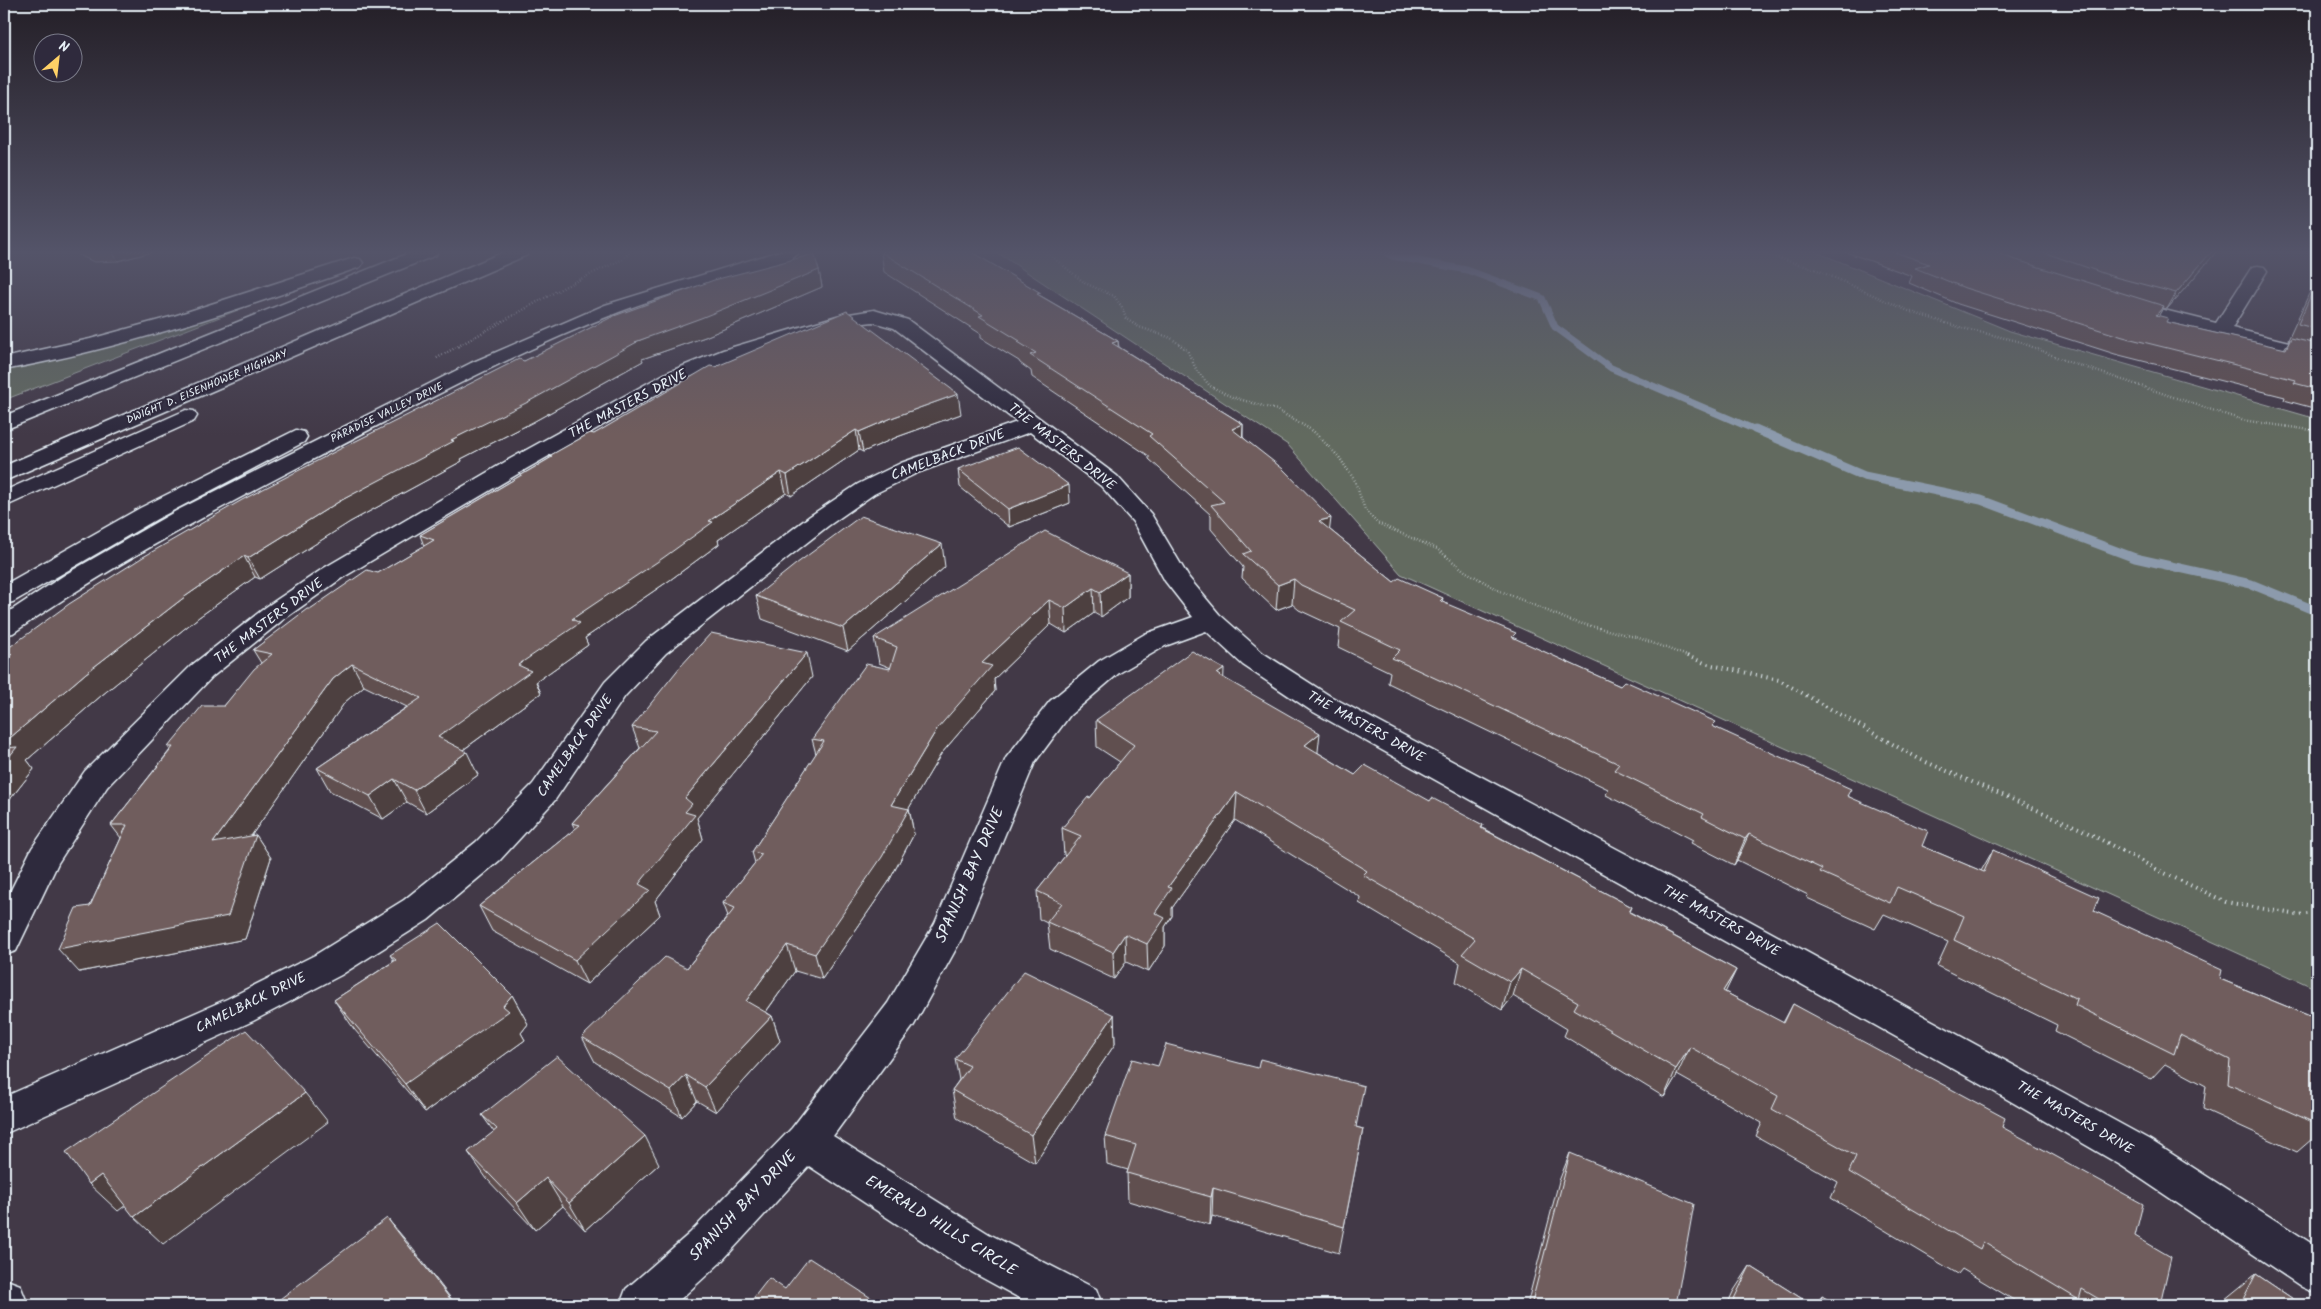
<svg xmlns="http://www.w3.org/2000/svg" width="2321" height="1309" font-family="Kalam,sans-serif">
<rect width="100%" height="100%" fill="#423947"/>
<filter id="ink" filterUnits="userSpaceOnUse"><feTurbulence type="fractalNoise" baseFrequency=".02" numOctaves="2"/><feDisplacementMap in="SourceGraphic" scale="10" xChannelSelector="R" yChannelSelector="G"/><feConvolveMatrix kernelMatrix="1 2 1 2 8 2 1 2 1" color-interpolation-filters="sRGB"/></filter>
<g filter="url(#ink)">
<!-- green -->
<path fill="#626a5e" stroke="#a5aeab" d="M 995,251 L 1814,251 L 2010,331 L 2317,419 L 2317,989 L 1401,574 L 1288,445 Z
M 247,302 L 251,305 L 4,400 L 4,369 L 129,339 Z"/>
<g fill="none" stroke-linecap="round" stroke-linejoin="round">
<!-- stream-far1 -->
<path stroke="#8c9aac" stroke-width="7" d="M 1383,251 L 1392,256 L 1467,270 L 1542,298 L 1555,327 L 1611,368 L 1758,431"/>
<!-- stream -->
<path stroke="#8c9aac" stroke-width="9" d="M 1755,429 L 1864,476 L 1981,500 L 2135,558 L 2251,584 L 2317,611"/>
<!-- minor casing -->
<g stroke="#e8f1f8" stroke-width="3">
<path id="minor" d="M 780,251 L 801,251 L 789,261 C 732,276 674,291 619,312 C 512,353 411,408 310,461 C 208,514 108,567 13,633 L 4,635 L 4,615 L 66,574 L 176,511 L 471,363 L 605,305 Z
M 2258,266 L 2264,267 L 2267,271 L 2232,328 L 2317,349 L 2317,361 L 2117,310 L 2115,306 L 2117,302 L 2124,300 L 2216,323 L 2252,267 Z
M 874,310 L 908,320 L 1117,476 L 1151,514 L 1189,578 L 1219,614 L 1263,653 L 1330,696 L 1686,886 L 2150,1140 L 2317,1247 L 2317,1294 L 2302,1287 L 2122,1166 L 1993,1091 L 1310,710 L 1243,665 L 1206,631 L 1165,646 L 1119,673 L 1070,715 L 1035,762 L 962,938 L 914,1025 L 833,1136 L 989,1234 L 1096,1289 L 1102,1305 L 1032,1305 L 959,1265 L 809,1166 L 720,1263 L 674,1305 L 620,1305 L 626,1289 L 690,1233 L 792,1128 L 888,1003 L 935,923 L 1006,758 L 1050,701 L 1099,661 L 1145,634 L 1193,617 L 1165,581 L 1133,522 L 1101,486 L 1030,432 L 917,473 L 874,494 L 828,526 L 666,653 L 625,696 L 555,800 L 500,860 L 428,920 L 341,975 L 253,1021 L 4,1134 L 4,1097 L 227,999 L 315,955 L 404,900 L 476,842 L 533,784 L 605,682 L 646,641 L 810,516 L 858,484 L 901,463 L 1017,422 L 894,328 L 873,322 L 846,325 L 737,358 L 680,381 L 526,469 L 342,578 L 284,619 L 212,677 L 107,787 L 58,863 L 16,951 L 4,955 L 4,904 L 32,848 L 85,771 L 192,665 L 266,607 L 324,568 L 510,459 L 666,373 L 723,350 L 837,316 Z
M 296,430 L 304,432 L 307,437 L 304,442 L 157,519 L 13,602 L 4,604 L 4,585 L 140,508 Z
M 4,1279 L 20,1285 L 28,1305 L 4,1305 Z"/>
</g>
<!-- highway casing -->
<g stroke="#e8f1f8" stroke-width="3">
<path id="highway" d="M 414,251 L 438,251 L 436,255 L 4,430 L 4,416 Z
M 506,251 L 529,251 L 527,255 L 4,481 L 4,466 Z
M 354,258 L 360,259 L 363,263 L 360,267 C 244,308 125,348 4,370 L 4,358 L 90,339 L 174,316 Z
M 186,410 L 194,411 L 197,416 L 194,421 L 4,507 L 4,491 Z"/>
</g>
<!-- path-far1 -->
<path stroke="#e8f1f8" stroke-width="2.5" stroke-dasharray="0.5 2.5" stroke-linecap="butt" d="M 1045,251 L 1085,283 L 1114,296 L 1122,307 L 1126,319 L 1139,327 L 1171,338 L 1187,350 L 1197,371 L 1210,386 L 1232,397 L 1277,410 L 1313,431 L 1339,457 L 1355,481 L 1365,510 L 1377,523 L 1437,549 L 1465,571 L 1498,590 L 1571,621 L 1639,638 L 1690,657
M 1755,251 L 1815,269 L 1911,312 L 1962,328 L 2018,341 L 2066,361 L 2242,420 L 2317,431
M 437,358 L 566,286 L 623,259 L 631,251"/>
<!-- path -->
<path stroke="#e8f1f8" stroke-width="4" stroke-dasharray="1 4.5" stroke-linecap="butt" d="M 1687,656 L 1707,664 L 1779,680 L 1919,759 L 2081,829 L 2158,870 L 2226,902 L 2298,915 L 2317,913"/>
<!-- minor -->
<use href="#minor" fill="#2f2a3d" fill-rule="evenodd"/>
<!-- highway -->
<use href="#highway" fill="#2f2a3d" fill-rule="evenodd"/>
</g>
<!-- wall -->
<path fill="#605050" stroke="#e8f1f8" d="M 70,251 L 156,251 L 118,261 L 94,262 Z
M 1843,251 L 2217,251 L 2167,309 L 2163,308 L 2158,316 L 2166,322 L 2284,349 L 2290,340 L 2288,340 L 2313,285 L 2317,278 L 2317,409 L 2284,400 L 2285,397 L 2115,354 L 1958,304 L 1909,283 L 1912,276 Z
M 881,252 L 1041,296 L 1118,341 L 1119,347 L 1243,424 L 1243,437 L 1330,530 L 1394,582 L 1443,598 L 1442,602 L 1515,639 L 1620,686 L 1714,727 L 1848,796 L 1922,846 L 1981,871 L 1993,850 L 2094,911 L 2220,979 L 2317,1019 L 2317,1141 L 2312,1139 L 2297,1152 L 2203,1109 L 2206,1086 L 2165,1064 L 2151,1079 L 2055,1031 L 2057,1025 L 1937,966 L 1948,942 L 1884,914 L 1875,929 L 1807,898 L 1808,895 L 1737,860 L 1734,865 L 1691,843 L 1693,840 L 1606,795 L 1608,789 L 1388,683 L 1390,672 L 1338,647 L 1340,629 L 1299,610 L 1292,604 L 1276,610 L 1242,578 L 1243,567 L 1211,529 L 1211,515 L 1149,459 L 1149,456 L 1032,377 L 1031,371 L 1020,363 L 1019,361 L 981,338 L 981,334 L 884,272 Z
M 819,270 L 822,287 L 705,337 L 642,359 L 643,361 L 533,422 L 461,459 L 462,461 L 350,522 L 260,579 L 255,577 L 199,617 L 102,695 L 27,760 L 34,769 L 4,807 L 4,661 L 7,658 L 4,654 L 4,651 L 524,361 Z
M 715,367 L 961,414 L 897,437 L 863,452 L 859,450 L 791,496 L 786,493 L 718,540 L 719,544 L 670,580 L 585,638 L 588,645 L 536,682 L 541,693 L 463,750 L 478,775 L 426,813 L 407,802 L 383,819 L 330,791 L 317,768 L 407,707 L 364,686 L 345,702 L 251,836 L 256,835 L 271,858 L 245,939 L 79,972 L 90,906 L 121,838 L 111,825 L 170,750 L 168,747 L 224,706 L 261,663 L 253,650 L 310,609 L 378,573 L 424,546 L 420,535 L 550,458 L 549,456 L 594,434 Z
M 958,469 L 1070,503 L 1009,527 L 960,487 Z
M 945,567 L 848,651 L 762,619 L 756,596 Z
M 1128,573 L 1128,597 L 1101,617 L 1094,613 L 1066,633 L 1051,624 L 994,679 L 995,691 L 941,754 L 909,808 L 914,834 L 888,883 L 822,979 L 795,971 L 766,1012 L 772,1016 L 780,1041 L 716,1112 L 697,1101 L 682,1117 L 595,1062 L 582,1037 L 687,968 L 728,916 L 723,903 L 755,863 L 752,852 L 816,754 L 812,739 L 890,669 L 891,668 L 879,663 L 874,638 Z
M 812,677 L 697,818 L 703,839 L 655,901 L 660,915 L 587,984 L 492,931 L 479,906 L 575,829 L 572,823 L 640,748 L 632,727 Z
M 1224,678 L 1317,752 L 1355,775 L 1430,801 L 1483,825 L 1482,828 L 1632,907 L 1630,912 L 1736,970 L 1725,992 L 1783,1023 L 1793,1004 L 2002,1127 L 2135,1236 L 2160,1305 L 2022,1305 L 1962,1269 L 1958,1274 L 1831,1198 L 1838,1182 L 1756,1136 L 1762,1123 L 1677,1075 L 1664,1097 L 1564,1036 L 1567,1029 L 1513,996 L 1502,1010 L 1456,982 L 1460,963 L 1359,903 L 1360,897 L 1235,820 L 1172,908 L 1172,916 L 1165,927 L 1165,946 L 1148,972 L 1126,962 L 1114,979 L 1050,949 L 1047,923 L 1039,919 L 1037,891 L 1065,856 L 1064,855 L 1062,828 L 1090,798 L 1120,762 L 1097,747 L 1096,720 Z
M 390,955 L 512,995 L 528,1024 L 521,1033 L 525,1040 L 425,1112 L 354,1029 L 334,1000 L 394,961 Z
M 1114,1015 L 1115,1044 L 1035,1163 L 957,1118 L 952,1090 L 959,1080 L 955,1059 Z
M 482,1115 L 659,1164 L 585,1230 L 563,1206 L 535,1230 L 487,1179 L 468,1152 L 494,1132 Z
M 1356,1127 L 1363,1129 L 1339,1253 L 1212,1216 L 1210,1225 L 1128,1201 L 1127,1173 L 1128,1170 L 1107,1164 L 1105,1136 Z
M 1570,1153 L 1676,1305 L 1527,1305 L 1559,1181 Z
M 1750,1266 L 1812,1305 L 1727,1305 L 1733,1292 Z
M 2256,1274 L 2302,1305 L 2221,1305 L 2224,1300 Z
M 1822,1296 L 1836,1305 L 1815,1305 Z"/>
<!-- shaded-wall -->
<path fill="#4e4141" stroke="#e8f1f8" d="M 112,251 L 156,251 L 118,261 Z
M 2212,251 L 2217,251 L 2167,309 L 2176,293 Z
M 819,270 L 822,287 L 705,337 L 642,359 L 643,361 L 533,422 L 461,459 L 462,461 L 350,522 L 260,579 L 248,558 L 340,501 L 451,440 L 635,342 Z
M 2164,306 L 2155,322 L 2156,315 Z
M 1118,341 L 1119,362 L 1112,343 Z
M 958,394 L 961,414 L 897,437 L 863,452 L 859,432 L 894,417 Z
M 1243,424 L 1242,447 L 1232,429 Z
M 856,430 L 859,450 L 791,496 L 787,475 Z
M 781,472 L 786,493 L 718,540 L 719,544 L 670,580 L 585,638 L 588,645 L 536,682 L 541,693 L 449,760 L 438,737 L 518,665 L 572,619 L 709,521 Z
M 1069,485 L 1070,503 L 1009,527 L 1008,509 Z
M 1331,518 L 1328,542 L 1319,521 Z
M 942,544 L 945,567 L 848,651 L 843,628 Z
M 244,556 L 255,577 L 199,617 L 102,695 L 27,760 L 34,769 L 4,807 L 4,743 L 86,673 L 186,596 Z
M 1128,573 L 1128,597 L 1101,617 L 1100,592 Z
M 1294,579 L 1292,604 L 1276,610 L 1278,585 Z
M 1093,588 L 1094,613 L 1066,633 L 1065,608 Z
M 1049,600 L 1051,624 L 994,679 L 995,691 L 941,754 L 896,830 L 891,805 L 937,729 L 982,663 Z
M 807,653 L 812,677 L 697,818 L 703,839 L 655,901 L 660,915 L 587,984 L 575,960 L 639,884 L 685,812 L 685,798 Z
M 352,664 L 364,686 L 345,702 L 230,866 L 213,843 L 333,679 Z
M 1224,669 L 1223,696 L 1217,674 Z
M 1320,733 L 1317,760 L 1305,745 Z
M 467,752 L 478,775 L 426,813 L 414,790 Z
M 394,779 L 407,802 L 383,819 L 370,796 Z
M 1237,792 L 1235,820 L 1172,908 L 1172,916 L 1165,927 L 1165,946 L 1148,972 L 1147,944 L 1155,913 L 1168,887 Z
M 909,809 L 914,834 L 888,883 L 822,979 L 815,954 Z
M 1749,834 L 1737,860 L 1734,865 L 1745,839 Z
M 256,835 L 271,858 L 245,939 L 79,972 L 58,949 Z
M 1125,934 L 1126,962 L 1114,979 L 1113,952 Z
M 787,945 L 795,971 L 755,1027 L 746,1001 Z
M 1521,969 L 1513,996 L 1502,1010 L 1510,982 Z
M 1736,970 L 1723,997 L 1723,991 Z
M 512,995 L 528,1024 L 521,1033 L 525,1040 L 425,1112 L 405,1084 L 503,1006 Z
M 1114,1015 L 1115,1044 L 1035,1163 L 1031,1135 Z
M 772,1016 L 780,1041 L 716,1112 L 705,1087 Z
M 1690,1047 L 1677,1075 L 1664,1097 L 1676,1069 Z
M 686,1075 L 697,1101 L 682,1117 L 671,1091 Z
M 305,1093 L 328,1122 L 163,1244 L 134,1217 Z
M 645,1136 L 659,1164 L 585,1230 L 569,1203 Z
M 101,1175 L 130,1202 L 118,1211 L 89,1184 Z
M 546,1178 L 563,1206 L 535,1230 L 517,1203 Z
M 1213,1188 L 1212,1216 L 1210,1225 L 1211,1197 Z
M 387,1218 L 409,1244 L 456,1305 L 455,1305 Z"/>
<!-- building -->
<path fill="#705d5d" stroke="#e8f1f8" d="M 882,251 L 970,251 L 1041,293 L 1037,294 L 1118,341 L 1112,343 L 1243,424 L 1232,429 L 1283,469 L 1331,518 L 1319,521 L 1394,582 L 1399,578 L 1443,598 L 1440,601 L 1516,633 L 1512,637 L 1620,686 L 1625,681 L 1716,722 L 1712,726 L 1851,789 L 1847,796 L 1928,831 L 1922,846 L 1984,872 L 1993,850 L 2099,898 L 2094,911 L 2222,970 L 2220,979 L 2317,1019 L 2317,1124 L 2228,1084 L 2230,1060 L 2180,1035 L 2174,1054 L 2075,1005 L 2077,999 L 1954,940 L 1964,916 L 1897,887 L 1890,903 L 1820,872 L 1822,869 L 1749,834 L 1745,839 L 1702,817 L 1704,814 L 1614,770 L 1619,764 L 1392,658 L 1400,650 L 1341,622 L 1355,610 L 1301,585 L 1294,579 L 1278,585 L 1243,554 L 1251,551 L 1211,505 L 1224,502 L 1149,436 L 1152,434 L 1030,355 L 1036,353 L 1018,342 L 1020,341 L 979,316 L 983,315 L 881,252 Z
M 1892,251 L 1993,251 L 2010,258 L 2164,306 L 2156,315 L 2168,318 L 2166,322 L 2286,349 L 2291,338 L 2317,344 L 2317,389 L 2294,383 L 2296,380 L 2123,337 L 1965,288 L 1915,268 L 1929,264 Z
M 2040,251 L 2212,251 L 2176,293 L 2111,276 Z
M 814,254 L 819,270 L 701,318 L 635,342 L 637,342 L 526,403 L 451,440 L 454,441 L 340,501 L 248,558 L 244,556 L 186,596 L 86,673 L 4,743 L 4,661 L 12,654 L 4,652 L 4,651 L 69,604 L 143,557 L 242,500 L 340,449 L 519,359 L 524,361 L 614,316 L 714,280 Z
M 2317,281 L 2317,329 L 2298,324 Z
M 847,311 L 958,394 L 894,417 L 859,432 L 856,430 L 787,475 L 781,472 L 709,521 L 713,522 L 663,558 L 572,619 L 580,623 L 518,665 L 531,671 L 438,737 L 467,752 L 414,790 L 394,779 L 370,796 L 317,768 L 421,698 L 352,664 L 333,679 L 213,843 L 256,835 L 228,916 L 58,949 L 76,908 L 90,906 L 127,825 L 111,825 L 173,747 L 168,747 L 202,706 L 224,706 L 254,669 L 272,654 L 253,650 L 307,609 L 310,609 L 367,570 L 378,573 L 434,540 L 420,535 L 552,457 L 549,456 L 590,433 L 594,434 L 710,366 L 715,367 Z
M 1018,447 L 1069,485 L 1008,509 L 958,469 Z
M 861,516 L 942,544 L 843,628 L 756,596 L 796,564 Z
M 1045,531 L 1128,573 L 1100,592 L 1093,588 L 1065,608 L 1049,600 L 982,663 L 992,666 L 937,729 L 891,805 L 909,809 L 882,857 L 815,954 L 787,945 L 746,1001 L 772,1016 L 705,1087 L 686,1075 L 671,1091 L 582,1037 L 665,957 L 687,968 L 735,908 L 723,903 L 762,854 L 752,852 L 824,741 L 812,739 L 866,664 L 890,669 L 897,647 L 874,638 Z
M 711,633 L 807,653 L 685,798 L 692,804 L 685,812 L 695,815 L 639,884 L 650,890 L 575,960 L 479,906 L 580,825 L 572,823 L 656,731 L 632,727 L 680,667 Z
M 1192,651 L 1224,669 L 1217,674 L 1320,733 L 1305,745 L 1355,775 L 1365,765 L 1430,801 L 1432,798 L 1483,825 L 1481,828 L 1632,907 L 1629,912 L 1736,970 L 1723,991 L 1784,1023 L 1793,1004 L 2005,1118 L 2002,1127 L 2143,1204 L 2135,1236 L 2171,1257 L 2160,1305 L 2109,1305 L 2082,1289 L 2079,1300 L 1983,1242 L 1980,1249 L 1849,1172 L 1856,1156 L 1772,1109 L 1778,1096 L 1690,1047 L 1676,1069 L 1574,1009 L 1578,1002 L 1521,969 L 1510,982 L 1462,954 L 1475,939 L 1363,875 L 1367,871 L 1237,792 L 1168,887 L 1172,888 L 1155,913 L 1165,918 L 1147,944 L 1125,934 L 1113,952 L 1047,922 L 1062,903 L 1037,891 L 1081,836 L 1062,828 L 1088,797 L 1090,798 L 1134,745 L 1096,720 Z
M 17,747 L 4,763 L 4,748 Z
M 440,923 L 512,995 L 503,1006 L 509,1011 L 405,1084 L 334,1000 L 396,960 L 390,955 Z
M 1024,971 L 1114,1015 L 1031,1135 L 952,1090 L 970,1066 L 955,1059 Z
M 246,1030 L 305,1093 L 134,1217 L 101,1175 L 89,1184 L 66,1152 Z
M 1166,1044 L 1258,1068 L 1260,1059 L 1364,1086 L 1356,1127 L 1363,1129 L 1344,1227 L 1213,1188 L 1211,1197 L 1127,1173 L 1136,1145 L 1105,1136 L 1132,1059 L 1158,1066 Z
M 557,1056 L 645,1136 L 569,1203 L 546,1178 L 517,1203 L 468,1152 L 497,1129 L 482,1115 Z
M 1570,1153 L 1694,1204 L 1676,1305 L 1540,1305 L 1532,1302 Z
M 387,1218 L 455,1305 L 272,1305 Z
M 809,1258 L 882,1305 L 748,1305 L 769,1278 L 785,1289 Z
M 1750,1266 L 1812,1305 L 1731,1305 Z
M 2256,1274 L 2302,1305 L 2240,1305 Z
M 1822,1296 L 1836,1305 L 1819,1305 Z"/>
</g>
<!-- sky -->
<linearGradient id="sky" x2="0" y2="1"><stop stop-color="#241f27"/><stop offset="0.58" stop-color="#545469"/><stop offset="1" stop-color="#545469" stop-opacity="0"/></linearGradient>
<rect width="2321" height="435" fill="url(#sky)"/>
<g text-anchor="middle" dominant-baseline="central" stroke-width="4" stroke-linejoin="round" paint-order="stroke">
<!-- far-street labels -->
<g font-size="11" fill="#e8f1f8" stroke="#2f2a3d">
<text transform="translate(207 387) rotate(-23)">DWIGHT D. EISENHOWER HIGHWAY</text>
<text transform="translate(387 413) rotate(-26)">PARADISE VALLEY DRIVE</text>
</g>
<!-- street labels -->
<g font-size="14" fill="#e8f1f8" stroke="#2f2a3d">
<text transform="translate(628 404) rotate(-28)">THE MASTERS DRIVE</text>
<text transform="translate(1062 447) rotate(38)">THE MASTERS DRIVE</text>
<text transform="translate(948 455) rotate(-21)">CAMELBACK DRIVE</text>
<text transform="translate(269 621) rotate(-37)">THE MASTERS DRIVE</text>
<text transform="translate(1366 727) rotate(29)">THE MASTERS DRIVE</text>
<text transform="translate(575 746) rotate(-55)">CAMELBACK DRIVE</text>
<text transform="translate(1721 921) rotate(29)">THE MASTERS DRIVE</text>
<text transform="translate(251 1003) rotate(-26)">CAMELBACK DRIVE</text>
<text transform="translate(2075 1118) rotate(30)">THE MASTERS DRIVE</text>
</g>
<!-- near-street labels -->
<g font-size="16" fill="#e8f1f8" stroke="#2f2a3d">
<text transform="translate(970 875) rotate(-66)">SPANISH BAY DRIVE</text>
<text transform="translate(743 1206) rotate(-46)">SPANISH BAY DRIVE</text>
<text transform="translate(941 1226) rotate(32)">EMERALD HILLS CIRCLE</text>
</g>
</g>
<!-- margin -->
<rect width="2321" height="1309" fill="none" stroke="#2f2a3d" stroke-width="20"/>
<rect x="10" y="10" width="2301" height="1289" fill="none" stroke="#e8f1f8" stroke-width="2" filter="url(#ink)"/>
<!-- north arrow -->
<g transform="translate(58 58) rotate(28)"><circle r="24" fill="#2f2a3d" stroke="#797a88"/>
<path d="M0-4L9 19L0 12L-9 19Z" fill="#ffd166"/>
<text y="-8" font-size="14" font-weight="bold" text-anchor="middle" fill="#e8f1f8">N</text>
</g>
</svg>
